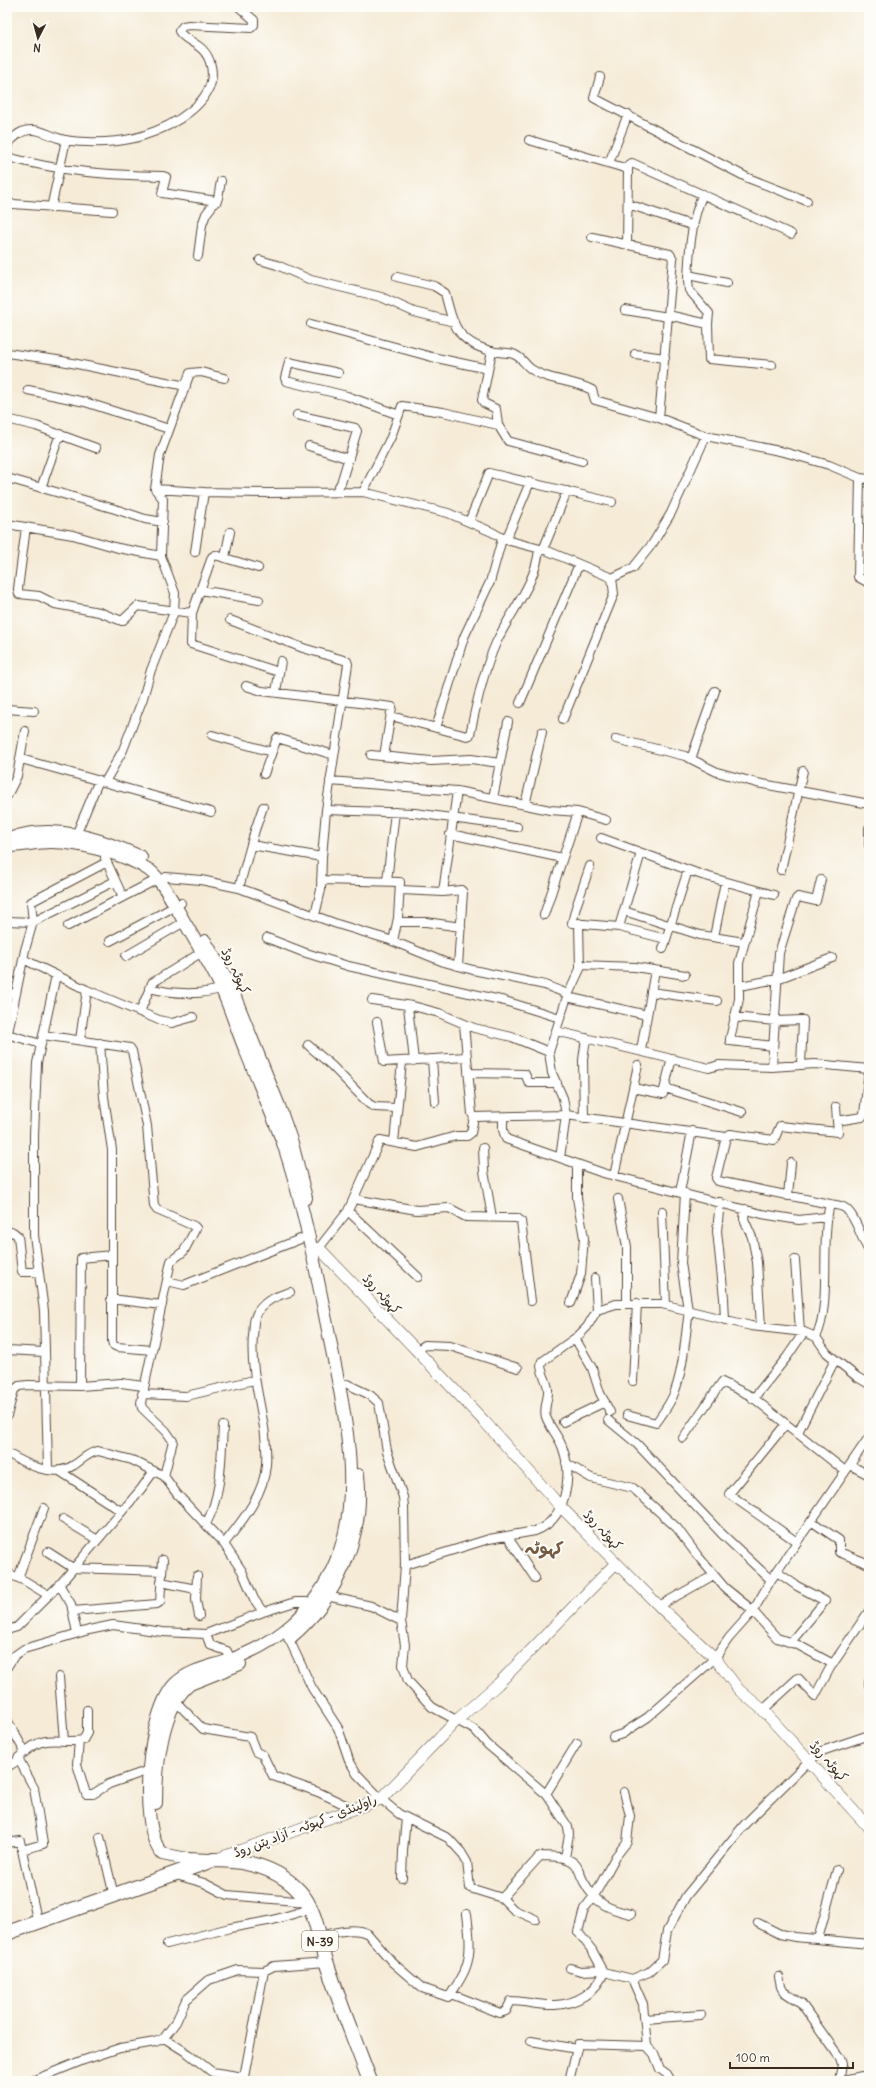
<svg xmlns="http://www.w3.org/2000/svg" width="876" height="2088" font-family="Delius,'Playpen Sans Arabic',sans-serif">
<rect width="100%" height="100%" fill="#fdfcf7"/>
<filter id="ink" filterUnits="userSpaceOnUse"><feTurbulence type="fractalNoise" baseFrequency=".025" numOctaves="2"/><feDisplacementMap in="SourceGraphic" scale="8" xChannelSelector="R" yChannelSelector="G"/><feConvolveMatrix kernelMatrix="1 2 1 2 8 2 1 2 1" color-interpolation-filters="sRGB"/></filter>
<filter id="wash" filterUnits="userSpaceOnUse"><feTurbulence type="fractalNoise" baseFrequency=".012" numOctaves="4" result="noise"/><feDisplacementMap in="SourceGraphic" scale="16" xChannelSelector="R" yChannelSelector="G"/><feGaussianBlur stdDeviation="0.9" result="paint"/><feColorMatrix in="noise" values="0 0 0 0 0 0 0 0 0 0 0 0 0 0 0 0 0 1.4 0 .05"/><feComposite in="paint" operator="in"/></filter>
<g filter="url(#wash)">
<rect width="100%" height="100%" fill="#f5ebd7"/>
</g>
<g filter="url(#ink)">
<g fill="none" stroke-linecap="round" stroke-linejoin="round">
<!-- street casing -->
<g stroke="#57473a" stroke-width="10">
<path id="street" d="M 600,77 L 594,98 L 748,178 L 807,201
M 529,140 L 628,169
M 7,146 C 13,137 21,130 31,130 C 40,129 49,135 58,138 C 67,141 78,142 88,142 C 104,143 126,141 142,136 C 171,127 219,102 211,66 C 206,42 185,43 179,31 L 183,26 L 189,25 L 251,28 L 254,25 L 254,20 L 239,7
M 7,157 C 63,172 106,175 163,176 L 166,177 L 162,193 L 217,201
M 609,163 L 628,114
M 703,194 C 691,219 689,254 688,281 L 689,290 L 709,313 L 708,324
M 13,204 L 112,211
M 628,204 L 694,226
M 51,208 L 66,140
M 592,237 L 670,254 L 673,259 L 659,418
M 627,245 L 628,169 L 629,164 L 632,163 L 791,234
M 198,256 L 202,225 L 206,214 L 218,198 L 221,181
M 260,260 L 277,265 L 311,280 L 381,297 L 414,312 L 454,322
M 688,275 L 727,283
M 397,277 L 434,286 L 445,293 C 453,325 457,342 491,351 C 498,353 506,352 513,354 C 522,357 524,364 531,369 C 548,381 573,380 592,390 L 595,400 L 659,418 L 706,436
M 625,310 L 668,317
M 668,315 L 708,324 L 709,359 L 772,365
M 311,324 L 432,357 L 488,369
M 492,351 L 482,400 L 484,403 L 496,409 L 498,425 L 508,441 L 582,461
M 7,353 L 57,360 L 186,386
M 635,354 L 665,358
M 338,373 L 289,362 L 285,378 L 286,381 L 347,396 L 399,415
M 28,390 L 85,402 L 169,429
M 297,415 L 355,428 L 357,431 L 341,483 L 336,491
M 7,419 L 36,426 L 96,448
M 309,446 L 349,459
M 7,478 L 115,509 L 145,519 L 163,522
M 860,478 L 858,577 L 869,583
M 41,488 L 60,434
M 155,489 L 204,492 L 269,493 L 363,492 L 448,513 L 492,532 L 506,540 L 548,551 L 612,578 L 633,568 L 653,543 L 671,513 L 706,436 L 784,452 L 829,465 L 860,478 L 869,479
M 363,492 L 391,437 L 402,406 L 443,412 L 498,425
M 469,522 L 489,473 L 612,502
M 7,524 L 73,535 L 118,548 L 161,556
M 26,527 L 18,589 L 19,594 L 39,596 L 55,604 L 99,612 L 122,621 L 138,606 L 192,613 L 212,557 L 215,555 L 258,568
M 506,540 L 530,482
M 543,550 L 567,491
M 195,552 L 204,492
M 225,557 L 230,532
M 200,590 L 259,600
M 192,613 L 191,644 L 279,672
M 230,620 L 303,648 L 347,661 L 348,664 L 326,810 L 322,857 L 321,890 L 315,915
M 246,686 L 262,691 L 392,707 L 384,756
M 276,692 L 281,661
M 520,703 L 579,564
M 7,709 L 34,711
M 391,716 L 467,736 L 470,735 C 476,704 483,672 496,643 C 510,612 536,584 539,549
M 563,719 L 614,594 L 612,578
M 436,728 L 464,637 L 490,582 L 502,539
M 212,735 L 272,752
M 616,739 L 685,756 L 717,772 L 757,783 L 869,804
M 371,755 L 431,761 L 471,759 L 500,763
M 21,759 L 211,812
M 691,759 L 715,691
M 264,774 L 277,738 L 334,755
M 330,781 L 457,791 L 550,810 L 578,812 L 606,820
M 105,782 L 123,750 L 143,698 L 151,670 L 174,612 L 175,593 L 161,556 L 163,499 L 155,489 L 160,455 L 190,373 L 201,372 L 224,378
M 7,796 L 17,776 L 25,731
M 493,798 L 508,722
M 525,805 L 542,732
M 326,810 L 415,813 L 517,827
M 869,828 L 869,845
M 450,834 L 562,858
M 76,835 L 99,780
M 601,838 L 702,875 L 774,895
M 251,845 L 322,857
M 105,858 L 123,897 L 158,879
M 590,866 L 576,907 L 572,923 L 619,927 L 666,939
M 781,870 L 803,771
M 166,877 L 201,880 L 239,888 L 337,924 L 390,940 L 444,962 L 473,970 L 545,985 L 568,994
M 321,880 L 400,882 L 398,918 L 393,941
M 387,881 L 395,812
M 239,888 L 255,830 L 263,807
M 401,890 L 443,892 L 461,890 L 463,892 L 458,966
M 759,891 L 739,963 L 739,999 L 730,1039 L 730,1041 L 773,1046
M 443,892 L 457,791
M 624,911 L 700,935 L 744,942
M 544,915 L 578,812
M 7,921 L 33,922 L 31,902 L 107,862
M 398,922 L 426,922 L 461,927
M 68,926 L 123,897
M 619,927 L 641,853
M 714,937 L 725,882
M 267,938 L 303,952 L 348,966 L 505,1001 L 560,1018
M 110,941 L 181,903
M 663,949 L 688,870
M 126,956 L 184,922
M 23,959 L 87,990 L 159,1020 L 172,1023 L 193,1017
M 580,965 L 635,967 L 685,975
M 740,986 L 777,979 L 832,958
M 149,988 C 172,994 204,996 225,987
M 651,992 L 717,1001
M 7,993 L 16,994
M 567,997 L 647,1015
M 372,1000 L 413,1006 L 439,1013 L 474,1028 L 512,1037 L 549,1052
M 408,1006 L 414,1061
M 140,1012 L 152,983 L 202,952
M 734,1017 L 775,1021 L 803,1020 L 801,1065
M 377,1022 L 384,1062 L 466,1057
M 464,1024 L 472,1114 L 474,1117 L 566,1115 L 726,1137 L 730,1134 L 774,1140 L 780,1126 L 838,1132 L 837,1121 L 862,1117 L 864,1114 L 869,1069
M 556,1031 L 709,1068 L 719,1065 L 772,1067 L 815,1064 L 869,1069
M 7,1034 L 41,1044
M 43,1035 L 130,1048 L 132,1051 L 147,1126 L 154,1206 L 157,1210 L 194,1226 L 196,1228 L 184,1251 L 171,1261 L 141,1403 L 142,1408 L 166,1431 L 173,1441 L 164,1476
M 7,1037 L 25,950 L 33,922 L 115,881
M 80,1040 L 87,990
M 100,1043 L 104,1097 L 112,1150 L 112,1341 L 113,1345 L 117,1347 L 152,1350
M 308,1045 L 332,1066 L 369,1104 L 375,1107 L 396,1108
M 641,1050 L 655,970
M 432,1059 L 435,1102
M 772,1067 L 779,953 L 796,899 L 798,897 L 816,901 L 821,880
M 468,1073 L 525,1074 L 529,1083 L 557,1083
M 633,1088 L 663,1094 L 672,1058
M 665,1088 L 742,1112
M 836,1107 L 837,1121
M 503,1118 L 503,1130 L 506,1139 L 603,1173 L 762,1214 L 799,1220 L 826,1217
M 584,1118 L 583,1060 L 586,1038
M 726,1137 L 716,1178 L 718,1181 L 830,1204
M 394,1142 L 402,1062
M 483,1148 L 484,1171 L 492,1217
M 560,1158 L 566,1115 L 563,1098 L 552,1073 L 549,1052 L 567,997 L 580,969 L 579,923
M 614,1176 L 638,1065
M 680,1192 L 692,1131
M 685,1193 L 681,1263 L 688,1310
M 788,1196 L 791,1163
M 354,1199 L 417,1210 L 449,1208 L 466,1217 L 517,1218 L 521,1221 L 531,1301
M 618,1199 L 627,1247 L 627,1303
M 720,1202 L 717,1231 L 724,1298 L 725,1320
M 745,1209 L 744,1219 L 752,1237 L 757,1262 L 761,1327
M 348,1211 L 418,1277
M 662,1211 L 666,1305
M 7,1233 L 13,1232 L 18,1236 L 22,1272 L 38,1272
M 319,1248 L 348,1211 L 380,1140 L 417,1147 L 456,1136 L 467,1136 L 471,1133 L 474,1117
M 795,1260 L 800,1331
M 595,1278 L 597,1310
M 167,1281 L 184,1285 L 308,1236
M 111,1299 L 162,1305
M 571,1303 L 581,1274 L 584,1238 L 577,1198 L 577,1164
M 816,1337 C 832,1305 820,1242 830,1204 C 834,1205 841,1205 845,1208 C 856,1216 861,1239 869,1251
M 575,1338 L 592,1368 L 600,1393 L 610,1412
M 7,1350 L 44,1352
M 416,1351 L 425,1345 L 450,1346 L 518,1368
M 633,1381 L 637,1303
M 80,1386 L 81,1258 L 112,1255
M 142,1394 L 186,1396 L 254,1380
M 753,1399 L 787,1357 L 804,1332
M 627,1415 L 656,1423 C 663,1413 671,1403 675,1391 C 684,1366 685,1337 689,1311
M 7,1416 L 14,1390 L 19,1386 L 28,1385 L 80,1386 L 121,1383 L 143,1386
M 608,1420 L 636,1443 L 722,1534 L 771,1580
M 563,1422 L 605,1402
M 785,1425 L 729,1494 L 797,1542
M 797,1434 L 835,1360
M 683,1438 L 722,1382 L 751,1396 L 845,1471
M 7,1453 C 26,1464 53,1479 74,1465 C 82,1460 89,1452 98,1451 L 132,1460 L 164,1476 L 177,1494 L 224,1544 L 242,1571 L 254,1599 L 263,1612 L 295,1602 L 313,1602
M 566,1463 L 591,1478 L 633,1488 L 677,1528 L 697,1555 L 725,1588 L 751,1609 L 777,1638 L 798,1645 L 833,1664
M 850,1465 L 869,1475
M 48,1469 L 44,1311 L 34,1235 L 34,1135 L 37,1063 L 56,975
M 58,1470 L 121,1511
M 63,1519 L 96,1539
M 811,1521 L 839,1540 L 839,1552 L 869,1564
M 206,1524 C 222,1494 221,1460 223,1426
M 507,1536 L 535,1578
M 224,1544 C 242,1521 264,1495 266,1465 C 269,1421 249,1380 253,1336 C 254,1330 253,1323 255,1318 C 260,1302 276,1296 290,1292
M 48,1552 L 73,1568 L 162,1571
M 405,1565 L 489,1539 L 535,1531 C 566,1520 573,1477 563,1449 C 560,1438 550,1428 546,1417 C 543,1407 549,1399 548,1389 C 547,1381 542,1374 541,1366 L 543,1361 L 578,1336 L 587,1327 L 597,1310 L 616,1304 L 662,1304 L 751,1326 L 804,1332 L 816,1337 L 827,1353 L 857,1377 L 869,1384
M 777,1572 L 797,1586 L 825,1601 L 790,1643
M 7,1573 L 25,1581 L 48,1595
M 197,1576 L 196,1600 L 199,1616
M 18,1578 L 44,1508
M 161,1582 L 196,1589
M 59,1584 L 71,1604 L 77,1633
M 327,1596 L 371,1606 L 401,1621 L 405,1565 L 404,1507 L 403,1497 L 387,1451 L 379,1403 L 370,1395 L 347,1384
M 659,1606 L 714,1575
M 73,1611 L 157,1604 L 160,1602 L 163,1560
M 401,1621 L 405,1645 L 403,1665 L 408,1681 L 432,1707 L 475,1730 L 488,1745 L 547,1795 L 568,1827 L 569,1834 L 565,1858
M 7,1630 L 17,1627 L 61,1583 L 141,1489 L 154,1471
M 206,1634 L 210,1645 L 227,1651 L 231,1660
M 289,1639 L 312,1688 L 338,1728 L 349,1760 L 357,1774 L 381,1799 L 399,1814 L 448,1838 L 461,1852 L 467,1862 L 470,1888 L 502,1898 L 540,1856 C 551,1857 568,1855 576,1865 C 579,1869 581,1877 584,1882 C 596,1904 608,1909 631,1914
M 7,1667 L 14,1656 L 24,1649 L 89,1630 L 113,1625 L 163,1632 L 206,1634 L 263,1612
M 59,1677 L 64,1741
M 869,1681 L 869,1685
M 175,1701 L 203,1729 L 250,1737 L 256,1752 L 263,1755 L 273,1776 L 318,1792 L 354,1809
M 763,1710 L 798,1678 L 815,1696 L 830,1668 L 869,1611
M 7,1720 L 25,1752 L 18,1758 L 34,1788 L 43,1844 L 22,1850
M 613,1737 L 622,1734 L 648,1717 L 715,1658 L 729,1638 L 753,1611 L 771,1580 L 869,1437
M 79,1741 L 77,1764 L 86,1794 L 93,1794 L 109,1784 L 149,1770
M 25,1752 C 47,1733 57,1744 83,1740 L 87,1733 L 87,1710
M 7,1767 L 19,1760
M 624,1792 L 630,1816 L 627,1842 L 616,1856 L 594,1896 L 584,1909 L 578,1932 L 592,1950 L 604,1972 L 632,1979
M 546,1794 L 577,1743
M 100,1837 L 114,1896
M 7,1843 L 20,1841 L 38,1924
M 176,1875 L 204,1883 L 227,1895 L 307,1902
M 402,1878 L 403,1851 L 406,1818
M 502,1898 L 514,1910 L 535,1919
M 758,1923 L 780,1934 L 795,1937 L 869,1944
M 319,1936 C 334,1933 353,1926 368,1934 L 392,1962 L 422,1988 L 448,1997 L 451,1994 L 500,2013 L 506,2011 L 511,2001 C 525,2001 540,2006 555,2005 C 576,2004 597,1992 604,1972
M 818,1939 L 837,1870
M 167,1944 L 230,1928 L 273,1920 L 310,1909
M 570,1968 L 581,1971 L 603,1970
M 779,1977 L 781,1987 L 784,1992 L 801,2003 L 840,2058 L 842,2064 L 839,2081 L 862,2076 L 864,2081
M 451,1994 C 456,1986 463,1976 466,1967 C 472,1951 469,1931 467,1914
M 645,2019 L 701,2015
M 164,2038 L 189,2054 L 212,2072 L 244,2077 L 264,1971
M 531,2041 L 577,2049
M 32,2081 L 81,2061 L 120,2048 L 155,2042 L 164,2038 L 176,2022 L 186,2000 L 209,1980 L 238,1970 L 264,1971 L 274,1966 L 326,1962
M 569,2081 L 578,2044 L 647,2046
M 671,2081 L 667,2074 L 660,2069 L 654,2054 L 647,2046 L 643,2004 L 632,1979 L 649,1972 L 662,1960 L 667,1931 L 686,1896 L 745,1824 L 810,1760 L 822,1751 L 869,1735"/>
</g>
<!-- secondary casing -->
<g stroke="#57473a" stroke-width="12">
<path id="secondary" d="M 311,1250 L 319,1248 L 484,1421 L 560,1506 L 661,1608 L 715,1658 L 739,1690 L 763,1710 L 869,1828
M 217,1859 L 381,1799 L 457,1720 L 498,1684 L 616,1563"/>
</g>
<!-- primary casing -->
<g stroke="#57473a" stroke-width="14">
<path id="primary" d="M 9,839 C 53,822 101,839 141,857
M 7,846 C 22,846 36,842 51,842 C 80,842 125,854 149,870 C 163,880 178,912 188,928 C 198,946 210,964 219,983 C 230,1006 237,1031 247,1054 C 259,1084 272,1113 283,1143 C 304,1205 316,1271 329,1335 C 343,1407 365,1491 336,1561 C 315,1612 279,1643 227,1661 C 210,1667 189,1670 175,1684 C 148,1711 137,1824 162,1854 L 187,1859 L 210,1860
M 205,941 L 230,985 L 279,1106 L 292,1143 L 306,1198
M 290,1638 C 337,1599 365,1536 358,1475
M 156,1803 C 156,1769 161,1707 190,1684 L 240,1664"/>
</g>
<!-- highway casing -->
<g stroke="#57473a" stroke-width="16">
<path id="highway" d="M 7,1933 L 213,1860 C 244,1860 277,1867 299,1891 C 316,1909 319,1939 326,1961 C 339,2002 355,2041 370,2081"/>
</g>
<!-- street -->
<use href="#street" stroke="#fff" stroke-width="8"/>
<!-- secondary -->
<use href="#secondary" stroke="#fff" stroke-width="11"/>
<!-- primary -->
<use href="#primary" stroke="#fff" stroke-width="12"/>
<!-- highway -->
<use href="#highway" stroke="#fff" stroke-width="14"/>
</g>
</g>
<g text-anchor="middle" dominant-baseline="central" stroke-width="4" stroke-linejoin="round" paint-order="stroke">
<!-- shield labels -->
<rect fill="#fdfcf7" stroke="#75695f" stroke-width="1" x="302" y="1931" width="36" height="20" rx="3"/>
<g font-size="12" font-weight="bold" fill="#3b2a1e">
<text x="320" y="1941">N-39</text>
</g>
<!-- street labels -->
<g font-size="13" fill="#3b2a1e" stroke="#fdfcf7">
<text transform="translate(236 971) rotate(64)">کہوٹہ روڈ</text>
<text transform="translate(382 1294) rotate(47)">کہوٹہ روڈ</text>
<text transform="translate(603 1530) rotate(46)">کہوٹہ روڈ</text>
<text transform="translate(829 1761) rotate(48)">کہوٹہ روڈ</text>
<text transform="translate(305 1826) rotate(-21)">راولپنڈی - کہوٹہ - آزاد پتن روڈ</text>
</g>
<!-- district labels -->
<g font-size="17" font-weight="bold" fill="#765b42" stroke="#fdfcf7">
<text x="544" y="1548">کہوٹہ</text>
</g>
</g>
<!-- margin -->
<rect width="876" height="2088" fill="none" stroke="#fdfcf7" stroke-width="24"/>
<!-- north arrow -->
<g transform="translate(38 38) rotate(186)" stroke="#fdfcf7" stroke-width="3" paint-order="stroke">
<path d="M0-3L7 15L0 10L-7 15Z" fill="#3b2a1e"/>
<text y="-6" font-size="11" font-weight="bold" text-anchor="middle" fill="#3b2a1e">N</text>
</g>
<!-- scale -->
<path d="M730 2062v6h123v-6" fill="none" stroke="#3b2a1e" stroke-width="2"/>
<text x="736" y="2062" font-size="12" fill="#3b2a1e" stroke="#fdfcf7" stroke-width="3" paint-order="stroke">100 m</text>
</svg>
